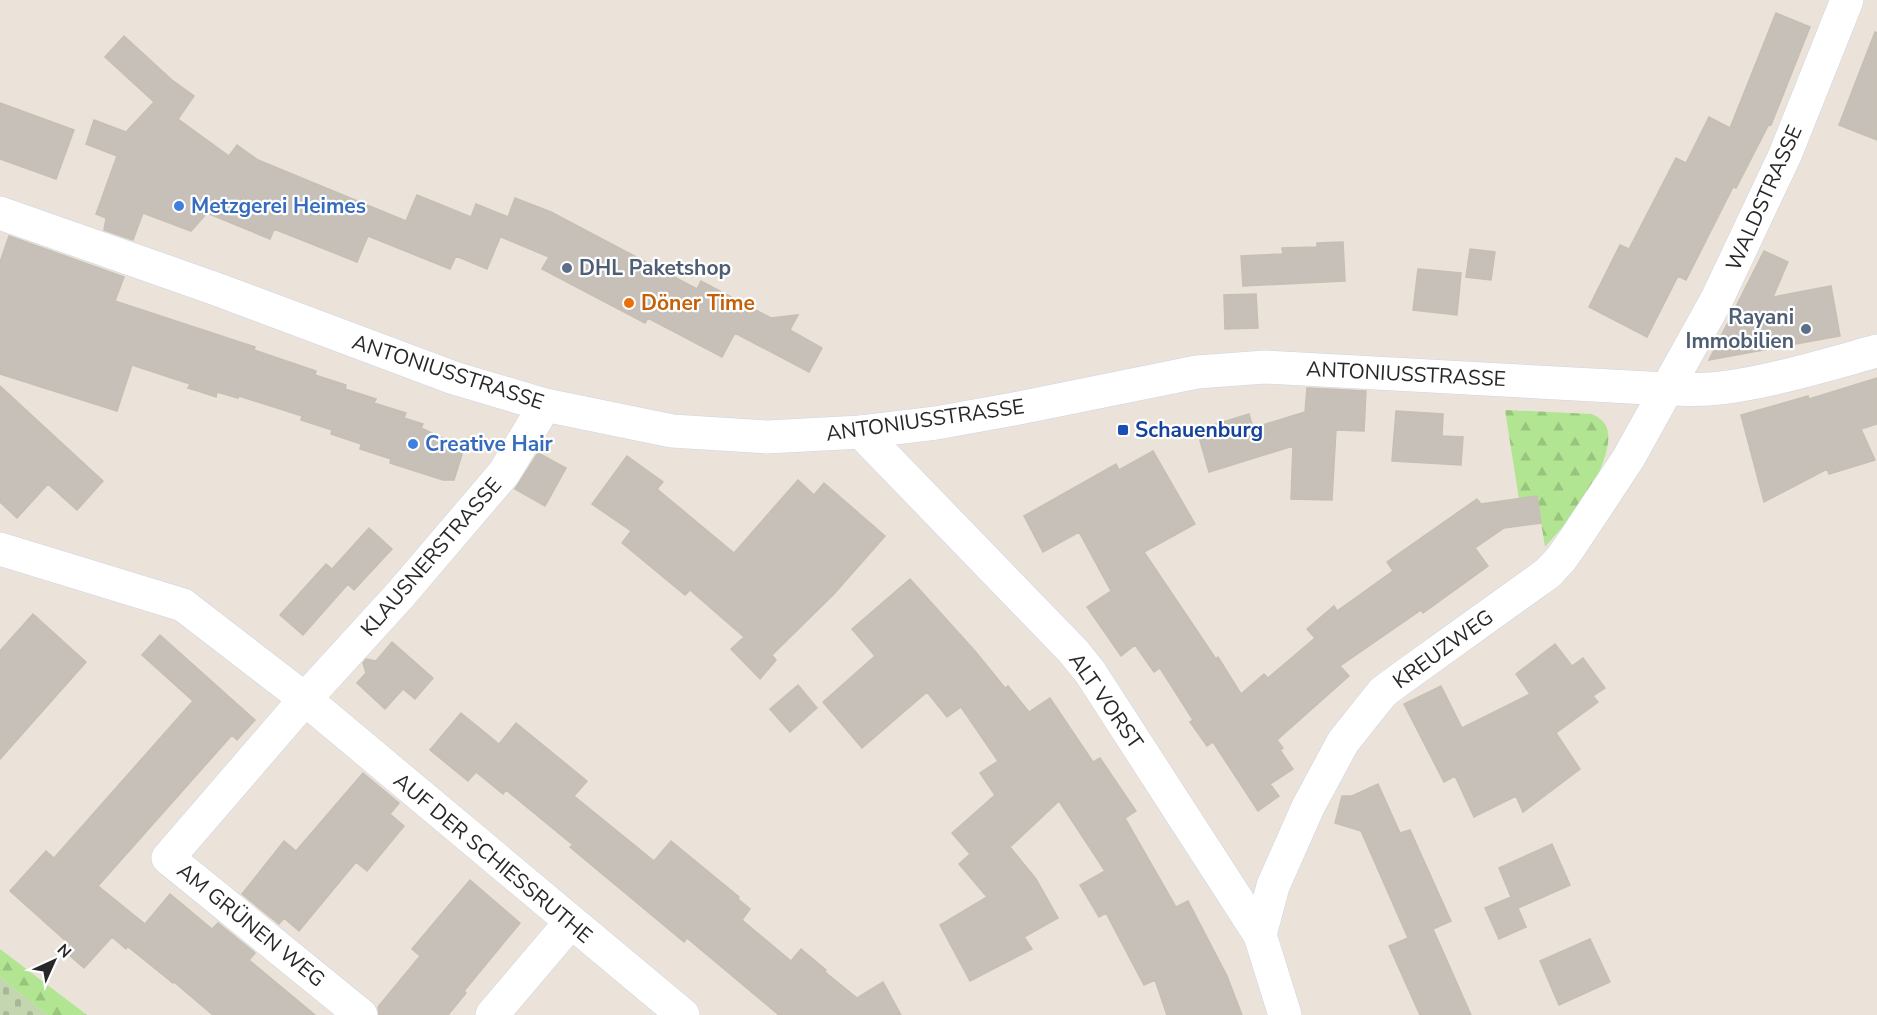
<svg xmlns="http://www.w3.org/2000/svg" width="1877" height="1015" font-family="'Nunito Sans',sans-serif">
<defs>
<pattern id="forest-firs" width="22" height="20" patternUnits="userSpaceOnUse" patternTransform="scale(1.5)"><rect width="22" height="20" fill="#b1e592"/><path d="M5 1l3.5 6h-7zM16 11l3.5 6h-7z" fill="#98c47e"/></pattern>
<pattern id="cemetery-stones" width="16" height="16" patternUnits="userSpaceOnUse" patternTransform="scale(1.5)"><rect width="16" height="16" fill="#c4d6af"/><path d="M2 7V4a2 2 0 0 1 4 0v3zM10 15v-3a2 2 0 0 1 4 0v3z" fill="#a8b897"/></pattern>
</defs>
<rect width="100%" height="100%" fill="#ebe3d9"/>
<!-- forest -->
<path fill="url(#forest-firs)" d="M 1505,410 L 1592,414 C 1598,417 1603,420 1606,426 C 1616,446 1591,491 1579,508 C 1568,521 1556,534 1545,547 L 1537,496 L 1519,499 Z
M 0,949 L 87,1015 L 47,1015 L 0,977 Z"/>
<!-- cemetery -->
<path fill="url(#cemetery-stones)" d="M 0,977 L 47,1015 L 0,1015 Z"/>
<!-- building -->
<path fill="#c6c0b9" stroke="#c6bfb3" stroke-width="1.5" d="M 1776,13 L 1810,27 L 1771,125 L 1769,124 L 1736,188 L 1733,187 L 1686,280 L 1678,276 L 1647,337 L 1589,307 L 1620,245 L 1629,249 L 1676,158 L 1686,163 L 1709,117 L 1730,128 Z
M 1875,32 L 1877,33 L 1877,140 L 1839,125 Z
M 124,36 L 172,80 L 194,96 L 178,119 L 229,156 L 237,145 L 258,160 L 406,221 L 417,195 L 471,217 L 476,204 L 508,217 L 515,198 L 551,212 L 697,289 L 701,281 L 771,318 L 798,315 L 790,330 L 822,348 L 809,372 L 735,333 L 722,357 L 648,318 L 645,323 L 542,269 L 549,257 L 501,237 L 504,228 L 487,269 L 456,256 L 450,269 L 368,236 L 357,262 L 274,229 L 270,239 L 207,213 L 191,231 L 143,213 L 133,240 L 104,230 L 106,218 L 96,214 L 117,156 L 86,144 L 94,120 L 126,132 L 154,102 L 105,57 Z
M 0,103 L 74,130 L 56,179 L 0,159 Z
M 9,236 L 124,277 L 115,301 L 255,347 L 254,350 L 316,371 L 315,375 L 346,385 L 345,389 L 376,399 L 374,403 L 406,413 L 404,418 L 423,424 L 421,428 L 464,448 L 454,480 L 443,480 L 390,463 L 391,459 L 360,449 L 361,444 L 331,434 L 332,430 L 301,420 L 302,416 L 239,396 L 238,398 L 217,392 L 216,397 L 201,392 L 188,388 L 190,384 L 132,365 L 117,411 L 0,374 L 0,262 Z
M 1343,242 L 1345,281 L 1243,286 L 1241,256 L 1283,254 L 1282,248 L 1317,247 L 1317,243 Z
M 1470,249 L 1495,252 L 1491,280 L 1466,277 Z
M 1764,251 L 1788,262 L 1773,297 L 1831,286 L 1840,336 L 1709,360 Z
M 1418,269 L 1461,273 L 1457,315 L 1413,310 Z
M 1256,294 L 1258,328 L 1225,329 L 1224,295 Z
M 1877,378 L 1877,424 L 1861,429 L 1875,460 L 1829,474 L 1827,469 L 1764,502 L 1741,415 L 1808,396 L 1809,399 Z
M 0,386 L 103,481 L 77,510 L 48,484 L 17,518 L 0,502 Z
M 1307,388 L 1366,391 L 1364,431 L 1336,430 L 1332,500 L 1291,499 L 1293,446 L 1209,472 L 1197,430 L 1249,414 L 1253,428 L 1305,412 Z
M 1396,411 L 1443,414 L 1442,436 L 1463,437 L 1461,465 L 1392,461 Z
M 1153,451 L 1195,524 L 1144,552 L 1216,659 L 1218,657 L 1241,694 L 1264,674 L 1268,678 L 1315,638 L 1307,629 L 1334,606 L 1337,611 L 1393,571 L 1387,562 L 1477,499 L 1481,504 L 1537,496 L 1541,523 L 1504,528 L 1475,548 L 1488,566 L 1423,613 L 1421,610 L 1340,666 L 1349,676 L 1277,740 L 1283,748 L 1280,750 L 1293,769 L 1270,784 L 1279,796 L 1258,811 L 1213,742 L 1207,746 L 1190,722 L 1193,720 L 1160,668 L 1154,672 L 1135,645 L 1121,656 L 1087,607 L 1111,591 L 1079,532 L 1043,552 L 1024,516 L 1116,464 L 1119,470 Z
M 538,453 L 566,468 L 545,506 L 515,489 Z
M 627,456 L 663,482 L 657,489 L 734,553 L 798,480 L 814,495 L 824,483 L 885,536 L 834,594 L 772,655 L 776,660 L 760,679 L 731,649 L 744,637 L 690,590 L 685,595 L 622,543 L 631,531 L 592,504 Z
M 369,528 L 392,549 L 354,590 L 348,584 L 303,635 L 280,615 L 326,564 L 332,569 Z
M 910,579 L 975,651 L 1005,688 L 1008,686 L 1029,712 L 1050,698 L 1093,762 L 1100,758 L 1136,811 L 1125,818 L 1176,907 L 1188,901 L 1227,976 L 1242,1015 L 1167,1015 L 1155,980 L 1144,985 L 1106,913 L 1099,917 L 1080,885 L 1105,871 L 1059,801 L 1010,847 L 1036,879 L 1058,918 L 1024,937 L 1032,949 L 970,981 L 940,925 L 987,897 L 959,864 L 970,854 L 952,833 L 995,795 L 980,773 L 998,761 L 961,707 L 947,717 L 927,692 L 862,748 L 823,702 L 875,656 L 852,629 Z
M 33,614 L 86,662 L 0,759 L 0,651 Z
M 160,635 L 255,720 L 237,740 L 232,735 L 98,886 L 145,924 L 170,894 L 212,929 L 218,923 L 255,953 L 249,960 L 315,1015 L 213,1015 L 174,982 L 173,983 L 127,946 L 126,949 L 112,937 L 84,968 L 63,950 L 68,943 L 10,891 L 46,851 L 54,858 L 193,701 L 142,655 Z
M 392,642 L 433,678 L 415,699 L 403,689 L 385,709 L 357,683 L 366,673 L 363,663 L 366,659 L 376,661 Z
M 1555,644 L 1572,666 L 1583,658 L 1605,688 L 1593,696 L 1598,702 L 1556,733 L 1580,769 L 1523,812 L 1516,796 L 1474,817 L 1455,776 L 1444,782 L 1404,704 L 1441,686 L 1462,728 L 1530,694 L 1516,674 Z
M 798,685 L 817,708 L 790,732 L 770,709 Z
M 461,713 L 499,744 L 516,723 L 587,781 L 574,796 L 654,861 L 671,841 L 739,897 L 738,899 L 750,909 L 742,920 L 791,961 L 801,949 L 826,970 L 825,972 L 857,998 L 883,982 L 901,1015 L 779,1015 L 687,938 L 684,942 L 570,847 L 573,845 L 506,790 L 503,794 L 476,772 L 468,781 L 430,750 Z
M 363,773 L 399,803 L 390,814 L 404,826 L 367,871 L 356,862 L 299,931 L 284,918 L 279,924 L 242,894 L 284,841 L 296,851 Z
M 1378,784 L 1400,833 L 1410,830 L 1451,921 L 1433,929 L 1471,1015 L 1420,1015 L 1389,946 L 1408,938 L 1361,831 L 1335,823 L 1342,796 L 1352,796 Z
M 1552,844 L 1570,885 L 1518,908 L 1526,927 L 1499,939 L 1485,908 L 1511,897 L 1499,868 Z
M 470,880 L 520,923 L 464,991 L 466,993 L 448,1015 L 379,1015 L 378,1007 L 420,956 L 412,949 Z
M 1590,939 L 1610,982 L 1559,1005 L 1540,961 Z"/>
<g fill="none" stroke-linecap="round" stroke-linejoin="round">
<!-- minor casing -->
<g stroke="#ced3e2" stroke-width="34">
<path id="minor" d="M 861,432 L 1073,651 L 1090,672 L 1260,935 L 1285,1015
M 0,549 L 183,605 L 305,699 L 683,1015
M 1260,935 L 1273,886 L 1308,807 L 1343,742 L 1370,708 L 1383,692 L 1399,680 L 1548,573 L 1561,559 L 1573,542 L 1628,459 L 1717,299 L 1785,155 L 1847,0
M 361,1015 L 168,858 L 305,699 L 400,595 L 504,473 L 545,405
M 492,1015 L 570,923"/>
</g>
<!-- tertiary casing -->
<g stroke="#ced3e2" stroke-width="34">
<path id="tertiary" d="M 0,213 L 216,289 L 454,378 L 545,405 L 672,431 L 767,437 L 861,432 L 936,423 L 1019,408 L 1197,372 L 1265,367 L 1667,389 C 1681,389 1695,390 1709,389 C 1761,385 1826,365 1877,351"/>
</g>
<!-- minor -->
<use href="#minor" stroke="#fff" stroke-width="33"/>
<!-- tertiary -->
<use href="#tertiary" stroke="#fff" stroke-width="33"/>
</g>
<!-- markers -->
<g fill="#3f7fe0" stroke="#fff" stroke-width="2">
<circle cx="179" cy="206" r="6"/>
<circle cx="413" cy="444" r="6"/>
</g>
<g fill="#5c6f8a" stroke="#fff" stroke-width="2">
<circle cx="567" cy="268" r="6"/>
<circle cx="1806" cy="329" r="6"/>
</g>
<circle fill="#e8710a" stroke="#fff" stroke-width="2" cx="629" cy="303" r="6"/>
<rect fill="#1a4fb4" stroke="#fff" stroke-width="2" x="1117" y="424" width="12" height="12" rx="3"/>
<g text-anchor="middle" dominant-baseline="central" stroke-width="4.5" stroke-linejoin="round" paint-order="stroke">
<!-- street labels -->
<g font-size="21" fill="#282828" stroke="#fff">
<text transform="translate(1764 198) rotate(-66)">WALDSTRASSE</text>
<text transform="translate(448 372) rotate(18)">ANTONIUSSTRASSE</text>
<text transform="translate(1406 374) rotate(3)">ANTONIUSSTRASSE</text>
<text transform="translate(925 420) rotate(-8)">ANTONIUSSTRASSE</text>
<text transform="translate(431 557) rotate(-49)">KLAUSNERSTRASSE</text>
<text transform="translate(1443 649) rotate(-36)">KREUZWEG</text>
<text transform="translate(1106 701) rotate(55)">ALT VORST</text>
<text transform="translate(493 858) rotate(40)">AUF DER SCHIESSRUTHE</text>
<text transform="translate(251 925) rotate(39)">AM GRÜNEN WEG</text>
</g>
<!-- shop labels -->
<g font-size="21" font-weight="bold" fill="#366cbe" stroke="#fff" text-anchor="start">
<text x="191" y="206">Metzgerei Heimes</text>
<text x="425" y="444">Creative Hair</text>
</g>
<!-- service labels -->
<g font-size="21" font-weight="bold" fill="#4e5e75" stroke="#fff" text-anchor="start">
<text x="579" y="268">DHL Paketshop</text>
<text x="1794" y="317" text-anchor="end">Rayani<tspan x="1794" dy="24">Immobilien</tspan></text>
</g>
<!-- food labels -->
<g font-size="21" font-weight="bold" fill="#c56008" stroke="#fff" text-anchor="start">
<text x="641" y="303">Döner Time</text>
</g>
<!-- transit labels -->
<g font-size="21" font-weight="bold" fill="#164399" stroke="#fff" text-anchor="start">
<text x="1135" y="430">Schauenburg</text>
</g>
</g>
<!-- north arrow -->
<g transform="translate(54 961) rotate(45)" stroke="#ffffff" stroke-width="4.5" paint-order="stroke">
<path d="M0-4.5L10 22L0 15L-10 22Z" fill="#282828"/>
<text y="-9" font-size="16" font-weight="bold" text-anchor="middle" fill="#282828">N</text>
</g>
</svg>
